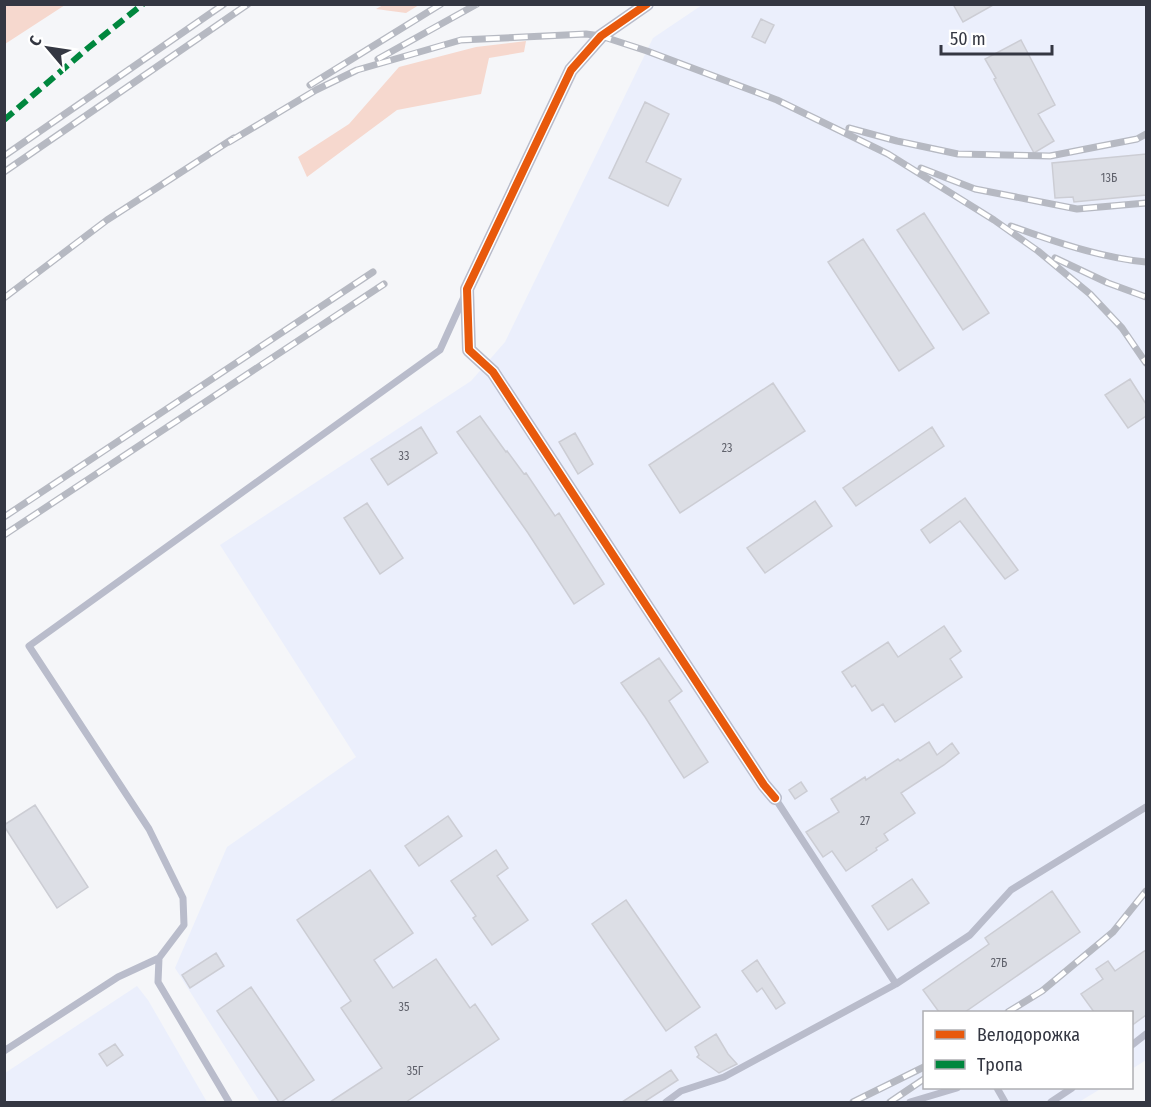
<svg xmlns="http://www.w3.org/2000/svg" width="1151" height="1107" font-family="'Fira Sans Condensed',sans-serif">
<rect width="100%" height="100%" fill="#f5f6f9"/>
<!-- built -->
<path fill="#ebeffc" d="M 702,5 L 1146,5 L 1146,1060 L 1132,1069 L 1132,1012 L 924,1012 L 924,1088 L 1102,1088 L 1079,1102 L 260,1102 L 175,968 L 227,847 L 356,757 L 220,545 L 471,381 L 505,342 L 653,38 Z
M 137,986 L 148,1000 L 207,1102 L 5,1102 L 5,1073 Z"/>
<!-- green -->
<path fill="#f6d8ce" d="M 5,4 L 65,4 L 65,5 L 5,44 Z
M 383,5 L 383,4 L 419,5 L 406,13 L 376,9 Z
M 526,41 L 524,52 L 489,58 L 481,94 L 397,110 L 307,177 L 298,157 L 349,124 L 399,67 L 476,47 Z"/>
<!-- building -->
<path fill="#dcdee5" stroke="#cccdd4" stroke-width="1.5" d="M 953,4 L 995,4 L 963,22 Z
M 761,19 L 774,25 L 765,43 L 752,37 Z
M 1021,40 L 1055,105 L 1038,114 L 1054,141 L 1034,153 L 994,79 L 996,78 L 985,59 Z
M 645,102 L 669,114 L 646,162 L 681,179 L 668,206 L 609,178 Z
M 1146,154 L 1146,195 L 1074,202 L 1073,197 L 1055,198 L 1052,163 Z
M 924,213 L 989,313 L 963,330 L 897,230 Z
M 863,239 L 934,348 L 899,371 L 828,262 Z
M 1130,379 L 1146,404 L 1146,416 L 1128,428 L 1105,395 Z
M 773,383 L 805,431 L 680,513 L 649,465 Z
M 480,416 L 506,452 L 507,451 L 524,474 L 526,473 L 555,516 L 559,513 L 604,584 L 574,604 L 528,533 L 457,432 Z
M 421,427 L 437,453 L 388,485 L 371,459 Z
M 932,427 L 944,446 L 856,506 L 843,488 Z
M 575,433 L 593,464 L 578,474 L 559,442 Z
M 965,498 L 1018,570 L 1005,579 L 960,521 L 930,543 L 921,530 Z
M 815,501 L 832,526 L 765,573 L 747,548 Z
M 367,503 L 403,558 L 380,574 L 344,518 Z
M 944,626 L 961,651 L 950,659 L 962,677 L 895,722 L 883,704 L 872,711 L 855,685 L 852,687 L 842,672 L 888,642 L 898,657 Z
M 659,658 L 682,691 L 669,701 L 708,762 L 684,778 L 645,717 L 621,683 Z
M 929,742 L 937,755 L 952,743 L 959,753 L 944,765 L 901,793 L 915,813 L 884,834 L 888,840 L 876,848 L 877,850 L 846,871 L 832,851 L 823,857 L 806,832 L 839,812 L 831,799 L 865,777 L 866,780 L 898,759 L 900,761 Z
M 801,782 L 807,791 L 795,799 L 789,790 Z
M 35,805 L 88,887 L 57,908 L 4,826 L 4,825 Z
M 448,816 L 462,836 L 419,866 L 405,846 Z
M 496,850 L 508,868 L 497,876 L 528,920 L 492,945 L 473,918 L 476,916 L 451,881 Z
M 370,870 L 413,933 L 374,960 L 393,988 L 436,959 L 470,1008 L 475,1004 L 499,1039 L 406,1102 L 330,1102 L 382,1068 L 341,1008 L 351,1001 L 297,920 Z
M 912,879 L 929,903 L 888,930 L 872,906 Z
M 1052,891 L 1080,932 L 965,1012 L 939,1012 L 923,990 L 989,944 L 985,938 Z
M 626,900 L 700,1007 L 666,1031 L 592,924 Z
M 1146,950 L 1146,1015 L 1131,1026 L 1131,1012 L 1094,1012 L 1081,994 L 1103,979 L 1096,969 L 1108,961 L 1115,971 Z
M 216,953 L 224,966 L 190,988 L 182,975 Z
M 757,960 L 785,1003 L 776,1009 L 762,988 L 757,992 L 742,971 Z
M 251,987 L 314,1080 L 281,1102 L 279,1102 L 217,1011 Z
M 716,1034 L 728,1054 L 737,1064 L 719,1073 L 697,1057 L 699,1055 L 695,1047 Z
M 115,1044 L 123,1055 L 107,1066 L 99,1054 Z
M 671,1070 L 678,1080 L 644,1102 L 622,1102 Z"/>
<g fill="none" stroke-linecap="round" stroke-linejoin="round">
<!-- service -->
<path stroke="#b9bccb" stroke-width="7" d="M 775,798 L 896,984 L 970,935 L 1011,890 L 1146,807
M 1132,1045 L 1146,1034
M 4,1051 L 118,977 L 159,958
M 997,1088 L 1005,1102
M 229,1102 L 158,982 L 159,958 L 184,925 L 183,898 L 149,829 L 29,646 L 440,350 L 464,297
M 666,1102 L 681,1091 L 724,1077 L 896,984
M 910,1102 L 957,1088
M 1051,1102 L 1072,1088"/>
<!-- minor -->
<path stroke="#b9bccb" stroke-width="14" d="M 647,4 L 601,36 L 571,70 L 467,289 L 469,350 L 493,372 L 764,785 L 775,798"/>
<!-- rail casing -->
<g stroke="#b6b9c2" stroke-width="7">
<path id="rail" d="M 378,59 L 477,4
M 310,85 L 441,4
M 849,128 L 897,141 L 958,154 L 1050,156 L 1137,139 L 1146,134
M 229,142 L 316,90 L 357,70 L 461,40 L 586,34 L 601,36 L 647,51 L 777,100 L 888,154 L 994,220 L 1038,251 L 1090,294 L 1122,328 L 1146,363
M 4,156 L 224,4
M 921,168 L 975,189 L 1077,209 L 1146,203
M 4,172 L 248,4
M 1011,226 C 1052,241 1102,258 1146,262
M 1055,258 L 1108,283 L 1146,297
M 4,298 L 107,220 L 234,138
M 4,517 L 373,272
M 4,535 L 384,284
M 1008,1012 L 1042,991 L 1113,932 L 1146,891
M 853,1102 L 924,1067
M 890,1102 L 924,1079"/>
</g>
<!-- rail -->
<use href="#rail" stroke="#fff" stroke-width="4.5" stroke-dasharray="14" stroke-linecap="butt"/>
<!-- quiet -->
<path stroke="#00873e" stroke-width="6" stroke-dasharray="12 6" stroke-linecap="butt" d="M 4,120 L 88,48 L 143,4"/>
<!-- cycleway casing -->
<g stroke="#fff" stroke-width="11">
<path id="cycleway" d="M 647,4 L 601,36 L 571,70 L 467,289 L 469,350 L 493,372 L 764,785 L 775,798"/>
</g>
<!-- cycleway -->
<use href="#cycleway" stroke="#e8590c" stroke-width="8"/>
</g>
<g text-anchor="middle" dominant-baseline="central" stroke-width="6" stroke-linejoin="round" paint-order="stroke">
<!-- number labels -->
<g font-size="12" fill="#60626c">
<text x="1109" y="178">13Б</text>
<text x="727" y="448">23</text>
<text x="404" y="456">33</text>
<text x="865" y="821">27</text>
<text x="999" y="963">27Б</text>
<text x="404" y="1007">35</text>
<text x="415" y="1071">35Г</text>
</g>
</g>
<!-- border -->
<rect width="1151" height="1107" fill="none" stroke="#343742" stroke-width="12"/>
<!-- legend -->
<rect x="923" y="1011" width="210" height="78" fill="#ffffff" stroke="#aeafb3" stroke-width="1.5"/>
<rect x="935" y="1030" width="30" height="9" fill="#e8590c" stroke="#aeafb3" stroke-width="1.5"/>
<text x="977" y="1041" font-size="18" fill="#343742">Велодорожка</text>
<rect x="935" y="1060" width="30" height="9" fill="#00873e" stroke="#aeafb3" stroke-width="1.5"/>
<text x="977" y="1071" font-size="18" fill="#343742">Тропа</text>
<!-- north arrow -->
<g transform="translate(48 48) rotate(299)" stroke="#ffffff" stroke-width="4.5" paint-order="stroke">
<path d="M0-4.5L10 22L0 15L-10 22Z" fill="#343742"/>
<text y="-9" font-size="16" font-weight="bold" text-anchor="middle" fill="#343742">С</text>
</g>
<!-- scale -->
<path d="M941 45v9h111v-9" fill="none" stroke="#343742" stroke-width="3"/>
<text x="950" y="45" font-size="18" fill="#343742" stroke="#ffffff" stroke-width="4.5" paint-order="stroke">50 m</text>
</svg>
